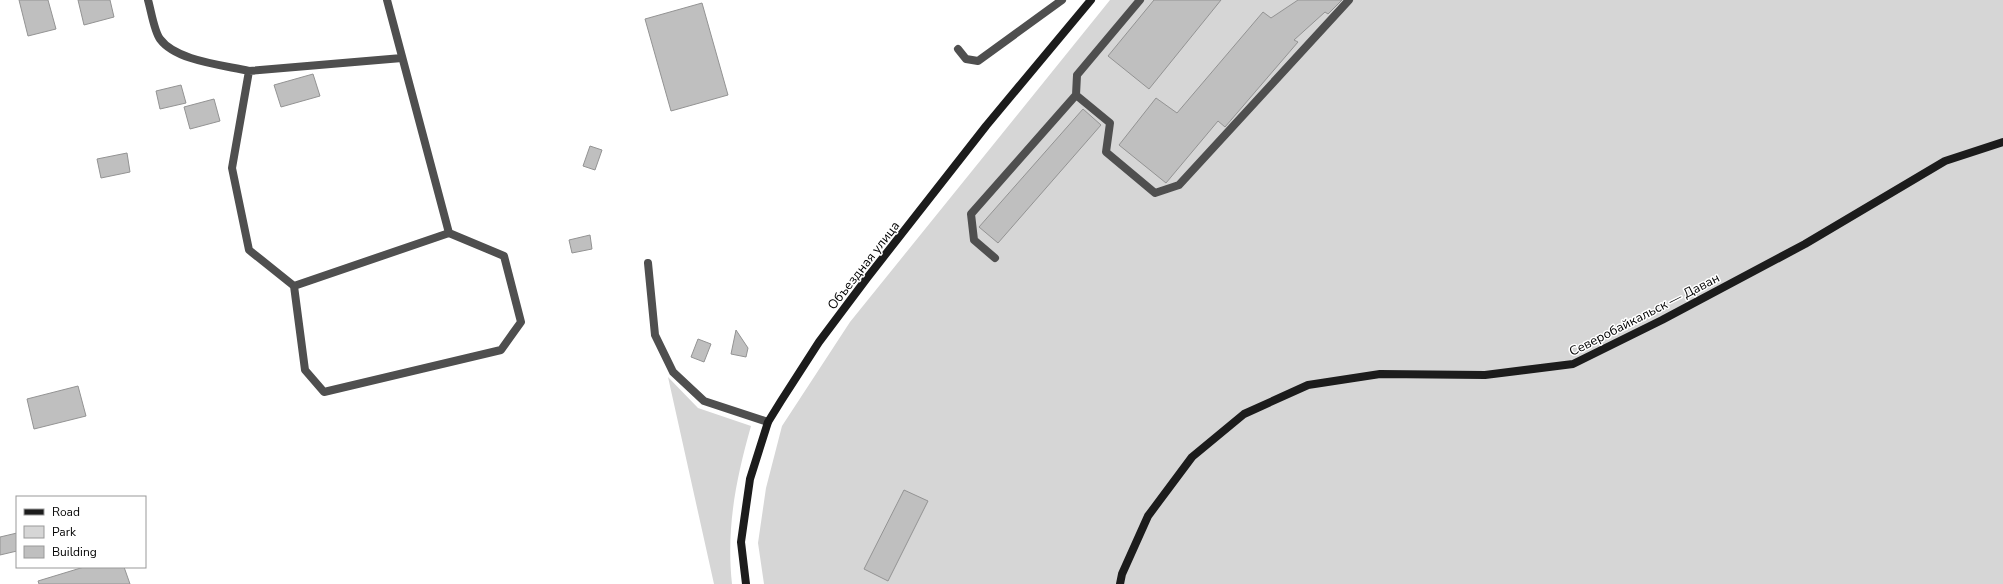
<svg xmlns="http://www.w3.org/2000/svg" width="2003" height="584" font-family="'Nunito Sans',sans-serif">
<rect width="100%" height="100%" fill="#fff"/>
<path fill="#d6d6d6" d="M 1110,0 L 2003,0 L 2003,584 L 764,584 L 758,543 L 766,488 L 782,426 L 850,322 Z
M 668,377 L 698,408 L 751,426 C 736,479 726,528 732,584 L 714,584 Z"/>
<path fill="#bfbfbf" stroke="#939393" d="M 19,0 L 48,0 L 56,29 L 28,36 Z
M 78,0 L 110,0 L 114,17 L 84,25 Z
M 1154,0 L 1221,0 L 1149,89 L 1108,56 Z
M 1298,0 L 1342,0 L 1328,14 L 1325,12 L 1294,40 L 1298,42 L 1225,127 L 1218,121 L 1166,183 L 1119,145 L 1156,98 L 1177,113 L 1263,12 L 1271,18 Z
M 702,3 L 728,95 L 671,111 L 645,19 Z
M 313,74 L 320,96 L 281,107 L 274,85 Z
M 181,85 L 186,103 L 160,109 L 156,91 Z
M 214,99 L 220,121 L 190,129 L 184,107 Z
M 1083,109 L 1101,125 L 998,243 L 979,227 Z
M 590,146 L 602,150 L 595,170 L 583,166 Z
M 127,153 L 130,172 L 101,178 L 97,159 Z
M 590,235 L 592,249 L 572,253 L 569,240 Z
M 736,330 L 748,348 L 746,357 L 731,354 Z
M 698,339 L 711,344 L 704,362 L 691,357 Z
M 78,386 L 86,416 L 34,429 L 27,399 Z
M 904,490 L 928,501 L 888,581 L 864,569 Z
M 17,533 L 17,551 L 0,555 L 0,537 Z
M 84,567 L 124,567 L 130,584 L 39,584 L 38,581 Z"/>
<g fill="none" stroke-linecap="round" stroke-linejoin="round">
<path stroke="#4f4f4f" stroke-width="8" d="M 148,0 C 151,10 154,31 160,39 C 176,61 223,65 249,71
M 387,0 L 449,233
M 1140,0 L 1077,75 L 1076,95 L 1110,123 L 1106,152 L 1155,193 L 1179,185 L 1349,0
M 958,49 L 966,59 L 978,61 L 1062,0
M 449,233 L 504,256 L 521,322 L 501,350 L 324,392 L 305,370 L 294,286 Z
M 995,258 L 974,240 L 971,214 L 1076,95
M 648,263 L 655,335 L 673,372 L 704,401 L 768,422
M 294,286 L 249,250 L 232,168 L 249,71 L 402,58"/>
<path stroke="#1c1c1c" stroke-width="8" d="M 746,584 L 741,542 L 750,479 L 768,422 L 781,401 L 819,342 L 867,278 L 986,126 L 1091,0
M 1120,584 L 1122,574 L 1148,516 L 1192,457 L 1244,414 L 1308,385 L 1380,374 L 1485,375 L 1573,364 L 1662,320 L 1805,244 L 1945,161 L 2003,142"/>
</g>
<g text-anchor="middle" stroke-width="3" stroke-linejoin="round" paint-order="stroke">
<g font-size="13" fill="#000" stroke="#fff">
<text transform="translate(863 265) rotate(-52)" y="5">Объездная улица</text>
<text transform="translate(1644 314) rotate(-27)" y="5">Северобайкальск — Даван</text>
</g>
</g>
<rect x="16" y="496" width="130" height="72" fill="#ffffff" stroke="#999999"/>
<rect x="24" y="509" width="20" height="6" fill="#1c1c1c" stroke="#999999"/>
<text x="52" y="516" font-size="12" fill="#000000">Road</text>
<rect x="24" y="526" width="20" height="12" fill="#d6d6d6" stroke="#999999"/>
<text x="52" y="536" font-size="12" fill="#000000">Park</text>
<rect x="24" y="546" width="20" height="12" fill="#bfbfbf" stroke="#999999"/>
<text x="52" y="556" font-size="12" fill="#000000">Building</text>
</svg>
